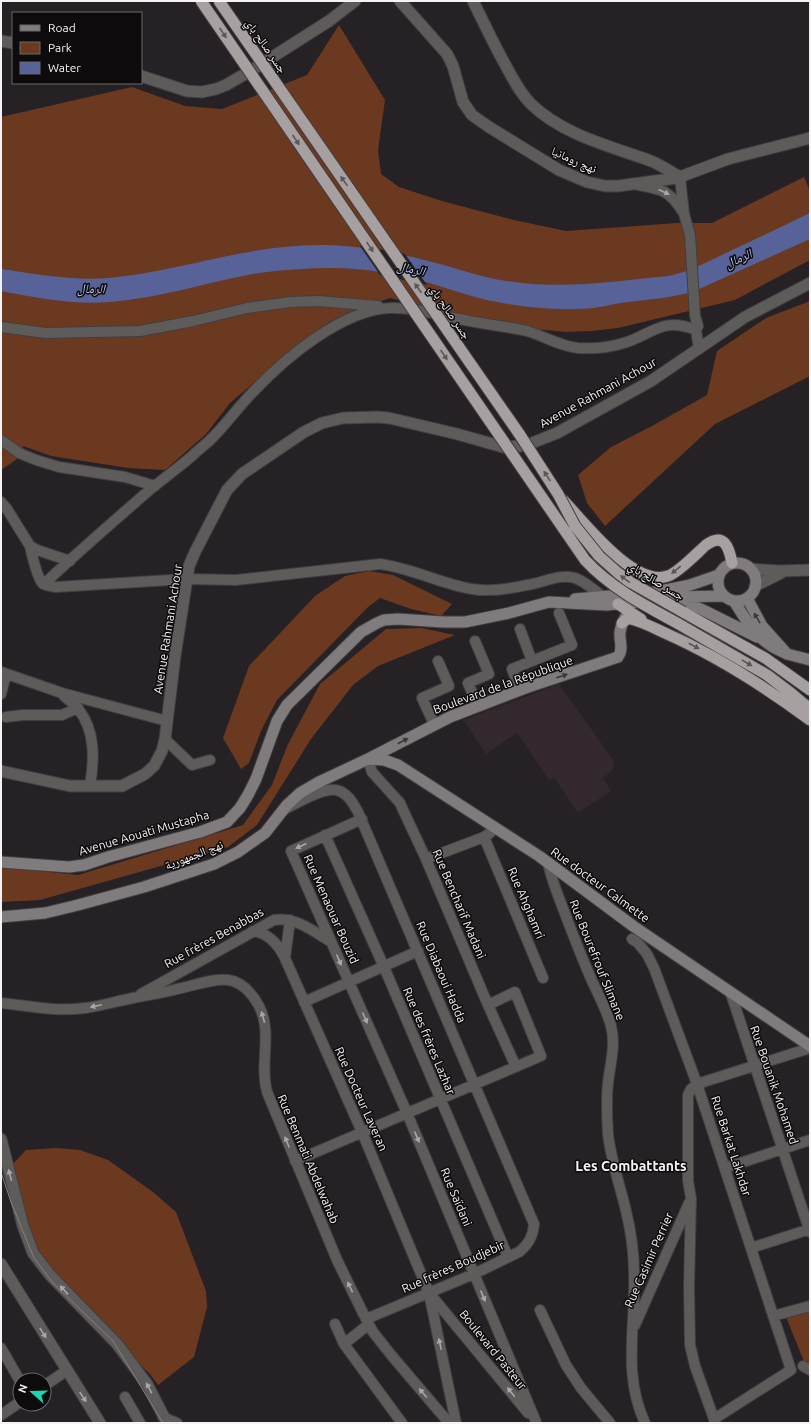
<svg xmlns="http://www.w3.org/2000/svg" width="811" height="1424" font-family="Ubuntu,'Noto Naskh Arabic',sans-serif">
<rect width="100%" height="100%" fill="#252124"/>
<path fill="#32282e" d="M 559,684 L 614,761 L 612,771 L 603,778 L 611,791 L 578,813 L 554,777 L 549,780 L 517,733 L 486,754 L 463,720 Z"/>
<path fill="#6b391f" d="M 339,25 L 385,100 L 378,150 L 381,174 L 399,187 L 442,201 L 514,220 L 566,231 L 677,223 L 712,223 L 804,177 L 810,191 L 810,260 L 735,300 L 618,328 L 592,331 L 566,332 L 534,329 L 449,313 L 390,298 L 355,310 L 329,322 L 301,343 L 230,403 L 206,434 L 165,470 L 128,468 L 51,456 L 23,446 L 20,457 L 1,470 L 1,117 L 132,87 L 185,106 L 222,109 L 307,75 Z
M 810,301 L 810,376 L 715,424 L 605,526 L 587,503 L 578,475 L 611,447 L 652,426 L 707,395 L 717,351 L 766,318 Z
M 369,571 L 393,575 L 452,604 L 441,616 L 411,609 L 380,598 L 368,607 L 277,700 L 261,731 L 249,763 L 241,769 L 223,738 L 249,666 L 315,596 L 345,576 Z
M 421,628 L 455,635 L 378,666 L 353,685 L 311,739 L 257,825 L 228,847 L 40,900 L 1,902 L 1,867 L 78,875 L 243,825 L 272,785 L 288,744 L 320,684 L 386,629 Z
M 56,1148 L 80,1150 L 108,1160 L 153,1192 L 176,1212 L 206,1291 L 207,1307 L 194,1357 L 158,1385 L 150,1374 L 112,1338 L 37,1253 L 17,1190 L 11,1166 L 26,1150 Z
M 810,1312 L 810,1365 L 805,1364 L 786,1317 Z"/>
<path fill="#576299" d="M 810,213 L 810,239 L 697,290 C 675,298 651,299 628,302 C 616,303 604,307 593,308 C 562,311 528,308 497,302 C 470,297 445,287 419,280 C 392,273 362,268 334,268 C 310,268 277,270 253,274 C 205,283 159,298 110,302 C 74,305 37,298 1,291 L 1,269 C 35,274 75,281 109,278 C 183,271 251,243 327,245 C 361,246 395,252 428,261 C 454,267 479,277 506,281 C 561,290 615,281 669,276 L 687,271 L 703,264 Z"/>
<path fill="#252124" d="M 360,246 L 405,254 L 427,285 L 380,275 Z"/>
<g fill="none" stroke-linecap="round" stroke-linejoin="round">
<g stroke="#423e41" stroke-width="12">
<path id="minor" d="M 680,177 L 684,214 L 690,235 L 695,316 L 698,326 L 696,330 L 699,349
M 638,185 C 662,189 670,191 683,212
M 1,327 L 46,333 L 140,331 L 193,321 L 247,308 L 290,302 L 318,301 L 378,306
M 1,440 L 19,453 L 36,460 L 59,467 L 125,477 L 155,486
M 1,502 L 7,509 L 30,546 L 37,550 L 70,561
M 30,546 C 32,555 37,578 43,584 C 47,586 52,586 56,587 L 187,579 L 236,580 L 380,564 C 412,568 441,584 472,589 C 490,592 509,589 527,585 C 543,583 560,573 575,578 C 587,582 596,593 606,598
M 44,584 C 79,551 116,519 153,487 C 166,477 179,467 192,456 C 199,449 208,443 215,435 C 228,422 239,406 253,392 C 285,358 343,309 391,308 C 415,307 436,315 459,319 C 481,324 505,326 527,331 C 544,336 559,346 578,348 C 593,349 612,347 627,342 C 655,332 664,317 696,330
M 520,629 L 532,661
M 475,641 L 489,674 L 468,683 L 478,706
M 1,672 L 62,693 L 167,721
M 520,690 L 512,669 L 572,645 L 559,613
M 1,694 L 6,674
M 63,695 C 68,700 75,704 79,710 C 96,732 94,761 90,786
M 6,717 L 23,715 L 62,715 L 78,708
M 434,724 L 422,698 L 449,686 L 438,661
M 165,739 L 192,765 L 210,760
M 368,759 L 372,772 L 400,803 L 404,812 L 426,859 L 488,1005 L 516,1067
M 285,809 C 297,803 323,787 336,790 C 347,792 353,803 358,812 L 534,1224 C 533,1236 529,1244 519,1252 L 474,1274 L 366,1319
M 362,819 L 291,851 L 407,1113 L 536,1422
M 325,835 L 384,967 L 508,1257
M 484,837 L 543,978
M 426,859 L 484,837 L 490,833 L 495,827
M 548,862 C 551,879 558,895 564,911 C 573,935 582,958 592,981 C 599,996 607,1011 611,1026 C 616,1046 610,1064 608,1083 C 606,1100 607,1117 608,1134 C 611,1161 620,1185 626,1211 C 631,1231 634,1253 634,1274 C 636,1326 622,1373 645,1423
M 253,931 C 268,933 277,943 284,956 L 362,1132 L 429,1293 L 456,1423
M 632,939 L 638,943 L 647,954 L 654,968 L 697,1084 L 791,1370 L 714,1419 L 695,1366 L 690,1345 L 689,1287 L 691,1198 L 688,1181 L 688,1095 L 691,1089 L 697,1084 L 810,1048
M 285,958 L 290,920
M 730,991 L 810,1232
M 141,994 L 274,920 C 295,916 314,932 330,941
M 304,1002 L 418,951
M 1,1003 C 30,1006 56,1012 85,1008 C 101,1006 117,1001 133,998 C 148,995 163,993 177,989 C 192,986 214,978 228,980 C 243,982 252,993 259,1006 C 273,1033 259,1064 267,1092 L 337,1260 L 363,1313 L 373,1332 L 392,1356 L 449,1423
M 295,1161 L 541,1056 L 515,992 L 488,1005
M 725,1168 L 810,1140
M 751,1248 L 810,1229
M 430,1294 L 528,1413
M 540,1310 L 566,1365 L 581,1388 L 610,1423
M 773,1316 L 810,1306
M 335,1324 L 344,1344 L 402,1423
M 635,1325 L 689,1203
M 344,1344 L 369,1324
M 1,1348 L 20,1381
M 803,1366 L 810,1370
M 44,1386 L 66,1371
M 125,1397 L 140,1423
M 1,1415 L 20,1402
M 163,1417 L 177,1423"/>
</g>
<g stroke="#423e41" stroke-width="13">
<path id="tertiary" d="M 400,1 L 447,54 L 453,66 L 463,102 L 472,115 L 489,127 L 559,170 L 587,182 L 605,186 L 618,186 L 677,178 L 728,159 L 810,138
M 473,1 C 484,23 494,45 506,66 C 513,79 520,93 531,104 C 563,135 610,146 651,161 C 661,165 671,172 680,177
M 1,41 L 13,43
M 141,76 L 187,91 L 202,92 L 216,89 L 226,85 L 252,70 L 329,21 L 355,1
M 751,569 L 779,571 L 810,570
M 755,586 L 781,573
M 1,771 L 70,786 L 122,786 L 145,774 L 154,766 L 162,751 L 165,739 L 175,656 L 189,566 L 195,552 L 227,490 L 242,474 L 304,432 L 322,423 L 343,418 L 378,417 L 389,418 L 457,434 L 503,447 L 521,446 L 532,443 L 557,433 L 651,381 L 745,317 L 810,283
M 1,1139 L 23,1226 L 33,1253 L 50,1275 L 117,1344 L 147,1384 L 167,1423
M 1,1264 L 100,1423"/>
</g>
<g stroke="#423e41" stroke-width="13">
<path id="secondary" d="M718 582a19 19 0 1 1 38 0a19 19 0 1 1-38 0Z
M 677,598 L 707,612 L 757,637
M 575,599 L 656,592 L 690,585 L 719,575
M 734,601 C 744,617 754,635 770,645 C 775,649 781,651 787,654 L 762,626 L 747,598
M 787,654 L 810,660
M 369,759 L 384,760 L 398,765 L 539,856 L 633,926 L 810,1046
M 1,862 L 69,867 L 84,865 L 108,857 L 200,832 L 227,822 L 240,808 L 248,795 L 256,779 L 277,721 L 287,705 L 361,632 L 377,623 L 384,620 L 398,619 L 443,622 L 465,622 L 509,613 L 549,602 L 606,605 L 665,600 L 675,597 L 723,596
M 1,917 L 45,913 L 78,905 L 144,887 L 214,864 L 238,852 L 265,833 L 287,805 L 300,793 L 319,782 L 368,759 L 450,717 L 528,687 L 618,657 C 624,649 619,641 620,632 C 621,626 623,621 626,616"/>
</g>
<g stroke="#423e41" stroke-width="13">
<path id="trunk" d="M 563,500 C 584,522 634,588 668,576 C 678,573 697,553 706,545 C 724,532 729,547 732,563
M 618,604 L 641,619
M 683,612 L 765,658 L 810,690
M 622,623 L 627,619 L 631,619 C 643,622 654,628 665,633 C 717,656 764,686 810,720
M 677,623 L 767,675 L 792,694 L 810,709"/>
</g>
<use href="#minor" stroke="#5e5b5b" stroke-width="10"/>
<use href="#tertiary" stroke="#5e5b5b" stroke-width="11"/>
<use href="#secondary" stroke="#807b7c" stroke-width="11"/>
<use href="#trunk" stroke="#a6a0a0" stroke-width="11"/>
<path stroke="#838082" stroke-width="1" d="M 1,1172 L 11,1202 L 34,1258 L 53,1283 L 113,1341 L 163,1423"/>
<g stroke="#423e41" stroke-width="13" stroke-linecap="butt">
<path id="trunk-bridge" d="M 201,1 L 585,560 C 611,588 644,605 677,623
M 219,1 L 520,435 L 558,494 L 575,526 L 599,556 L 618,573 L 630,582 L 683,612"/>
</g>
<use href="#trunk-bridge" stroke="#a6a0a0" stroke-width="11"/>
</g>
<defs><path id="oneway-solid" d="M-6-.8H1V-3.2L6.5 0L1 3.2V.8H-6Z"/></defs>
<g fill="#5a5656">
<use href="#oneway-solid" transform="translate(223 33) rotate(56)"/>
<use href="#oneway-solid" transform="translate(296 140) rotate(56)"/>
<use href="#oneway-solid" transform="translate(344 181) rotate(-125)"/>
<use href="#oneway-solid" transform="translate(370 247) rotate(56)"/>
<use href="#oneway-solid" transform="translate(418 288) rotate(-125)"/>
<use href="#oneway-solid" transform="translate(444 355) rotate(56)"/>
<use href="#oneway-solid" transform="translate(547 476) rotate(-123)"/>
<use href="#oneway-solid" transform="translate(676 570) rotate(141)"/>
<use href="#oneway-solid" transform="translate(625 579) rotate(-144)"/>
<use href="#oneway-solid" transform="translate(694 646) rotate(28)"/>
<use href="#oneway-solid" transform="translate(747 663) rotate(31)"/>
</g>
<g fill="#aaa7a8">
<use href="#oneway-solid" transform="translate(664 192) rotate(24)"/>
<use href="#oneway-solid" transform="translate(301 846) rotate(155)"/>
<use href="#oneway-solid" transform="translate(339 960) rotate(66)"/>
<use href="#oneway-solid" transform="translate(96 1006) rotate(168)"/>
<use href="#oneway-solid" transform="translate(263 1017) rotate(-105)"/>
<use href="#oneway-solid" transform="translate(365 1018) rotate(66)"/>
<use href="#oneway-solid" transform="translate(417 1137) rotate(67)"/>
<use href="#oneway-solid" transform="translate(287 1142) rotate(-112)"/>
<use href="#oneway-solid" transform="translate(10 1175) rotate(-105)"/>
<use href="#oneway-solid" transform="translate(350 1287) rotate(-116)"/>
<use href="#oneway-solid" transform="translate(64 1290) rotate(-133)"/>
<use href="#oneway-solid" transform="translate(483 1296) rotate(67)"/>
<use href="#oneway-solid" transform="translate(43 1333) rotate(58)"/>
<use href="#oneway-solid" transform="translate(440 1344) rotate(-102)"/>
<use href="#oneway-solid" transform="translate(149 1388) rotate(-118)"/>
<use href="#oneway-solid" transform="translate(511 1392) rotate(-129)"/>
<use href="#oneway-solid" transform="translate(423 1393) rotate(-130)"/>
<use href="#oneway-solid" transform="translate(83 1397) rotate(57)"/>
</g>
<g fill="#3b3839">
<use href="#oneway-solid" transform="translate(757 618) rotate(-121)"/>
<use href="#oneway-solid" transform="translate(562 676) rotate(-18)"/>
<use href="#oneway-solid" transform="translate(403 741) rotate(-28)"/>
</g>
<g text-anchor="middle" stroke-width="3" stroke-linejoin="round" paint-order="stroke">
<g font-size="12" fill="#f6f3f5" stroke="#0d0b0c">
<text transform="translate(266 46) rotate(55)" y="4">جسر صالح باي</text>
<text transform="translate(574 160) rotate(24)" y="4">نهج رومانيا</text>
<text transform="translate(450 312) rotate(55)" y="4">جسر صالح باي</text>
<text transform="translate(598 393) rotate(-29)" y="4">Avenue Rahmani Achour</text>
<text transform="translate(656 581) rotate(31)" y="4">جسر صالح باي</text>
<text transform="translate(168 629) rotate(-81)" y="4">Avenue Rahmani Achour</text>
<text transform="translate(503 685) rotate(-20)" y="4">Boulevard de la République</text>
<text transform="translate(144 833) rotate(-16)" y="4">Avenue Aouati Mustapha</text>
<text transform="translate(194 855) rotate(-21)" y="4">نهج الجمهورية</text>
<text transform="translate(600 885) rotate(36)" y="4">Rue docteur Calmette</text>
<text transform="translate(526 903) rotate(67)" y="4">Rue Ahghamri</text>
<text transform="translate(459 904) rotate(67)" y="4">Rue Bencharif Madani</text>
<text transform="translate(331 909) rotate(66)" y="4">Rue Menaouar Bouzid</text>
<text transform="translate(214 938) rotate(-29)" y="4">Rue frères Benabbas</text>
<text transform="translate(597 960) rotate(68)" y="4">Rue Bourefrouf Slimane</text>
<text transform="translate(441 972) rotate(67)" y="4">Rue Diabaoui Hadda</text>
<text transform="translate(429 1041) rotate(67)" y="4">Rue des frères Lazhar</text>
<text transform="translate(774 1085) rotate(71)" y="4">Rue Bouanik Mohamed</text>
<text transform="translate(361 1099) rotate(66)" y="4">Rue Docteur Laveran</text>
<text transform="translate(731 1146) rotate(72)" y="4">Rue Barkat Lakhdar</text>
<text transform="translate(308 1159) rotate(67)" y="4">Rue Benmati Abdelwahab</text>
<text transform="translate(456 1197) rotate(67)" y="4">Rue Saïdani</text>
<text transform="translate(649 1260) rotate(-66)" y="4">Rue Casimir Perrier</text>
<text transform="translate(453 1267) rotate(-24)" y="4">Rue frères Boudjebir</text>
<text transform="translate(493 1350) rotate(51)" y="4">Boulevard Pasteur</text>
</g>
<g font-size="13" font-style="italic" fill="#b4c0f1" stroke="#0d0b0c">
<text transform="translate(738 258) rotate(-25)" y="5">الرمال</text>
<text transform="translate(411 268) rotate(12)" y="5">الرمال</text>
<text transform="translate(91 288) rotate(1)" y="5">الرمال</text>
</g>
<g font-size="14" font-weight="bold" fill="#f6f3f5" stroke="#0d0b0c">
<text x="631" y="1171">Les Combattants</text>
</g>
</g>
<rect width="811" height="1424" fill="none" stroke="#f6f3f5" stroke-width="4"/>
<rect x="12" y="12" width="130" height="72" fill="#0d0b0c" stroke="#6a6869"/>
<rect x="20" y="25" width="20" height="6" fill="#807b7c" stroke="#6a6869"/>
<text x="48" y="32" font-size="12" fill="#f6f3f5">Road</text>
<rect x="20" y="42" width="20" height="12" fill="#6b391f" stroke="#6a6869"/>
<text x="48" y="52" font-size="12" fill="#f6f3f5">Park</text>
<rect x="20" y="62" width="20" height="12" fill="#576299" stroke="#6a6869"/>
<text x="48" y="72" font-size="12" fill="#f6f3f5">Water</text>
<g transform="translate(32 1392) rotate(290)"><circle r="19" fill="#0d0b0c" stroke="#6a6869"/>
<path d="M0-3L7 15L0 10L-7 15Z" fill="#1dd5b1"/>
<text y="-6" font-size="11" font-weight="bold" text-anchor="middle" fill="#f6f3f5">N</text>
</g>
</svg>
